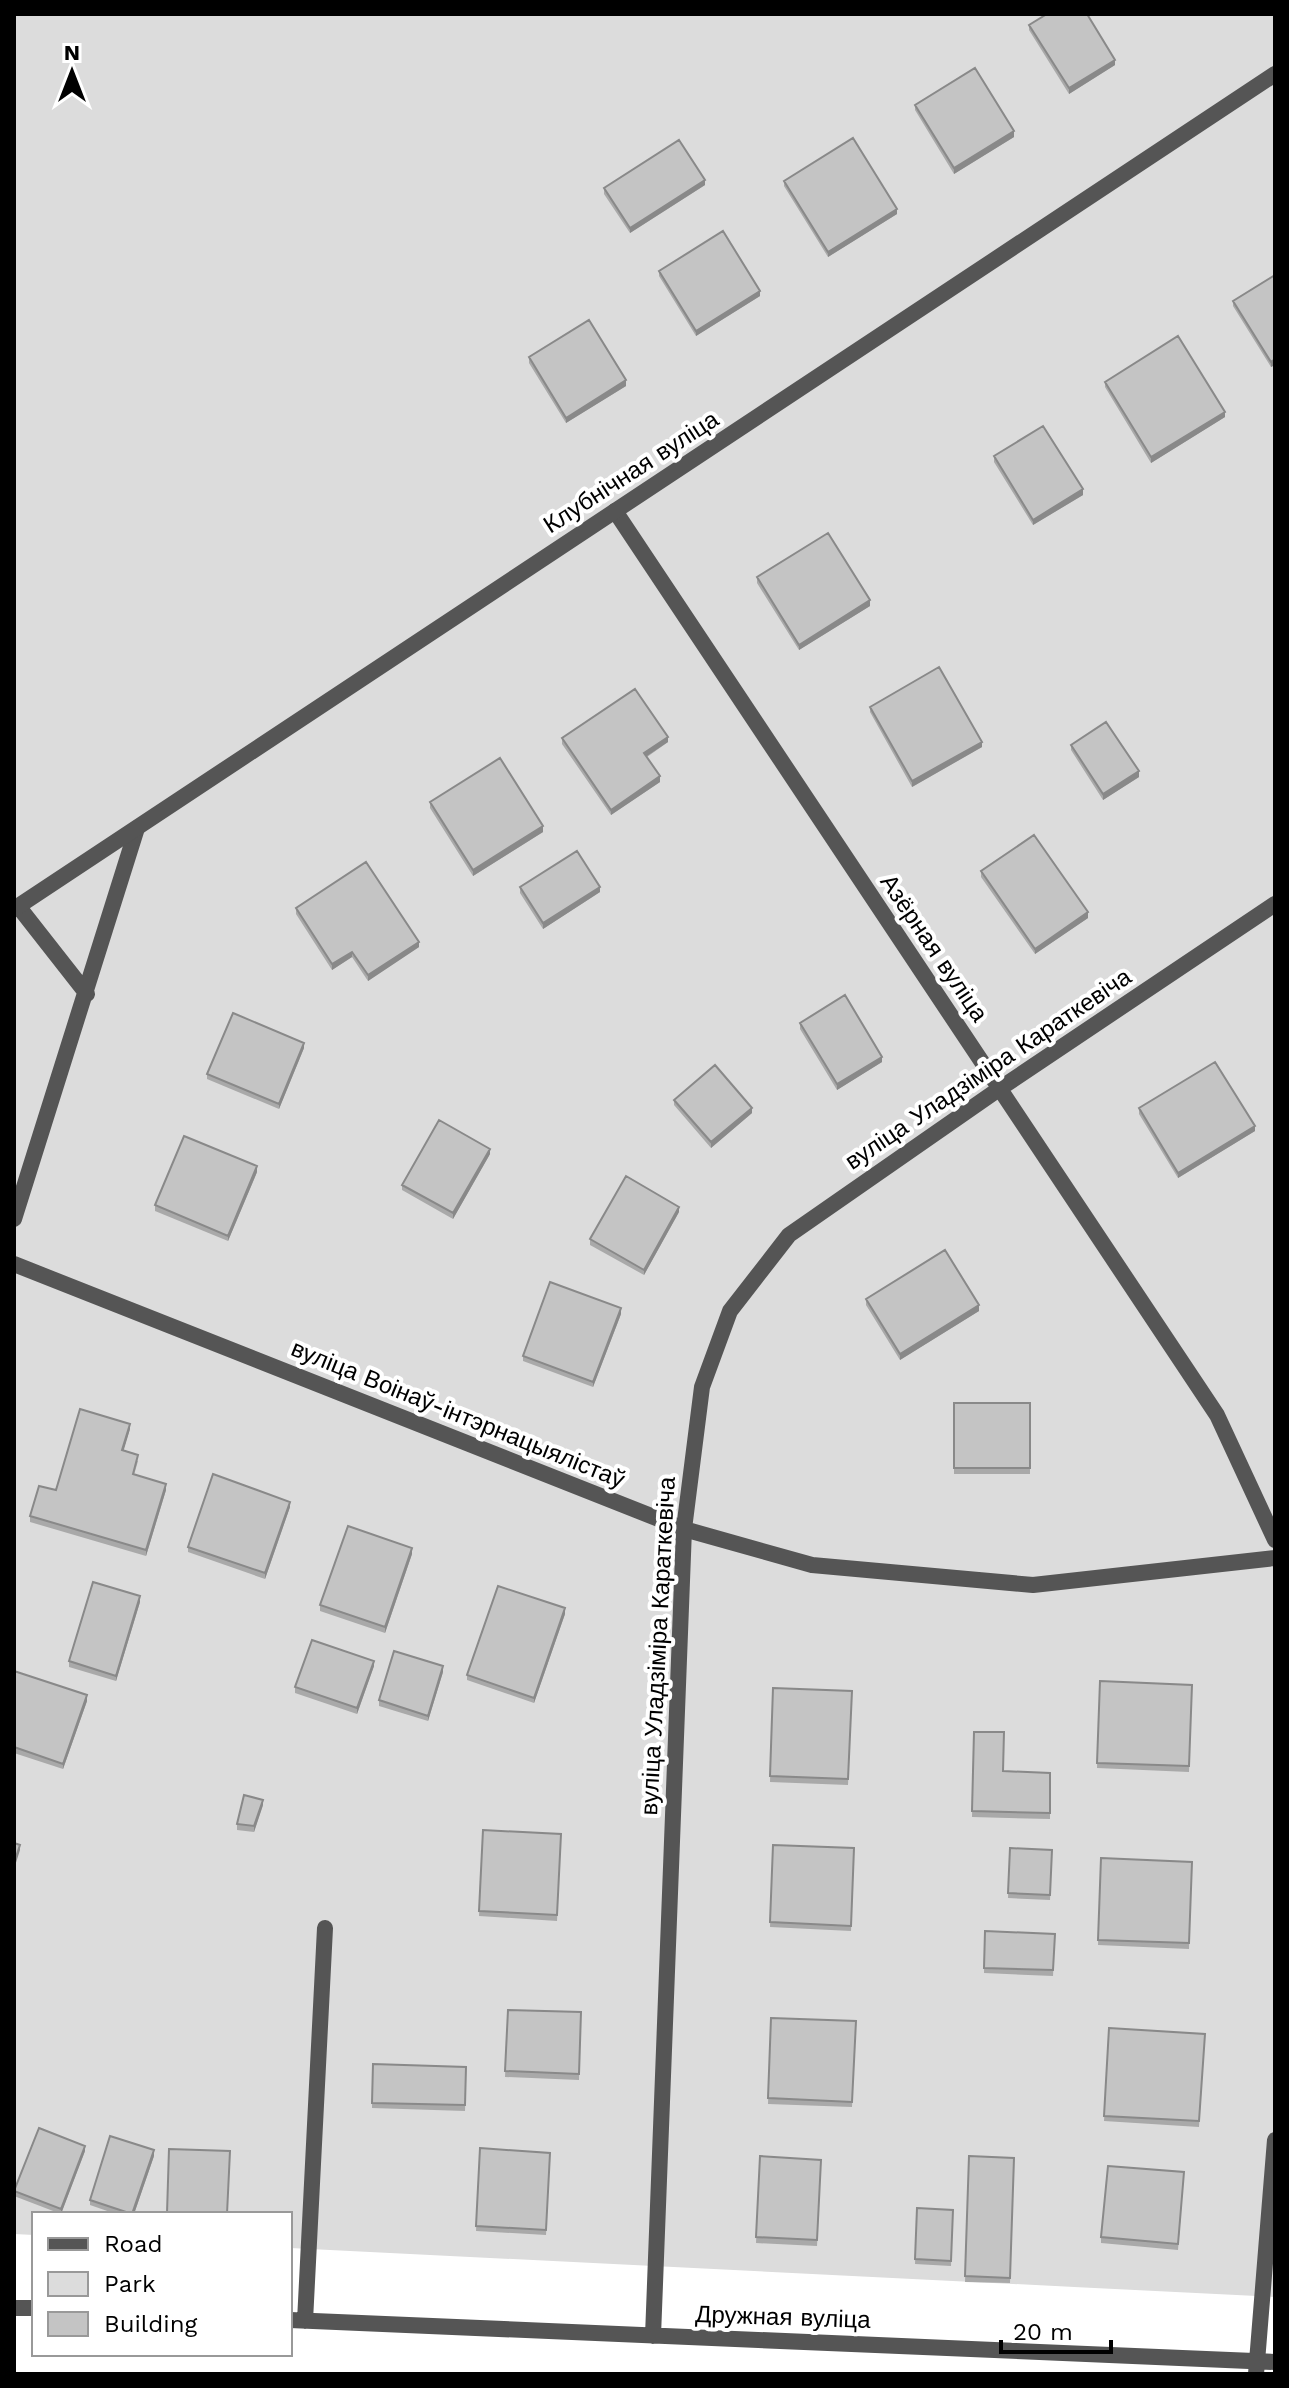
<svg xmlns="http://www.w3.org/2000/svg" width="1289" height="2388" font-family="'Work Sans',sans-serif">
<rect width="100%" height="100%" fill="#fff"/>
<path fill="#dcdcdc" d="M 14,14 L 1275,14 L 1275,2297 L 290,2248 L 290,2214 L 34,2214 L 34,2235 L 14,2234 Z"/>
<g fill="none" stroke-linecap="round" stroke-linejoin="round">
<path stroke="#555" stroke-width="16" d="M 615,511 L 1217,1415 L 1275,1540
M 18,906 L 87,994
M 14,1219 L 137,828
M 14,1264 L 684,1529 L 812,1565 L 1033,1585 L 1275,1558
M 14,2308 L 34,2308
M 290,2320 L 1275,2362
M 305,2321 L 325,1928
M 653,2336 L 684,1529 L 702,1387 L 730,1311 L 789,1235 L 999,1089 L 1275,904
M 1256,2374 L 1275,2140"/>
<path stroke="#555" stroke-width="16" d="M 14,909 L 1275,74"/>
</g>
<path fill="#a9a9a9" d="M 1029,25 L 1115,65 L 1069,94 L 1029,30 Z
M 915,105 L 1014,137 L 954,174 L 915,110 Z
M 784,181 L 897,214 L 828,257 L 784,186 Z
M 705,185 L 630,233 L 604,194 L 604,188 Z
M 659,271 L 760,296 L 696,336 L 659,276 Z
M 1275,275 L 1275,365 L 1271,367 L 1233,306 L 1233,301 Z
M 529,357 L 626,386 L 566,423 L 529,363 Z
M 1105,382 L 1225,417 L 1151,463 L 1105,387 Z
M 994,456 L 1083,495 L 1033,525 L 994,462 Z
M 757,577 L 870,606 L 799,650 L 757,583 Z
M 870,707 L 982,747 L 912,787 L 870,712 Z
M 562,738 L 668,742 L 647,757 L 660,782 L 611,815 L 562,744 Z
M 1071,745 L 1139,777 L 1103,800 L 1071,750 Z
M 430,802 L 543,832 L 473,876 L 430,808 Z
M 981,871 L 1088,918 L 1035,954 L 981,877 Z
M 520,887 L 600,892 L 543,929 L 520,893 Z
M 296,908 L 419,947 L 368,981 L 352,957 L 332,970 L 296,914 Z
M 800,1023 L 882,1062 L 837,1090 L 800,1029 Z
M 304,1048 L 279,1109 L 207,1079 L 207,1074 Z
M 674,1100 L 752,1113 L 711,1148 L 674,1105 Z
M 1139,1108 L 1255,1131 L 1178,1178 L 1139,1114 Z
M 490,1154 L 453,1219 L 402,1190 L 402,1185 Z
M 257,1172 L 228,1241 L 155,1211 L 155,1205 Z
M 679,1212 L 644,1275 L 590,1245 L 590,1239 Z
M 866,1299 L 979,1311 L 900,1360 L 866,1305 Z
M 621,1314 L 593,1387 L 523,1361 L 523,1356 Z
M 954,1403 L 1030,1403 L 1030,1474 L 954,1474 Z
M 130,1429 L 123,1451 L 138,1461 L 134,1475 L 166,1490 L 146,1556 L 30,1522 L 30,1516 L 56,1490 Z
M 290,1507 L 265,1579 L 188,1552 L 188,1547 Z
M 412,1554 L 385,1633 L 320,1611 L 320,1605 Z
M 140,1602 L 116,1681 L 69,1667 L 69,1661 Z
M 565,1614 L 534,1703 L 467,1680 L 467,1675 Z
M 374,1666 L 357,1714 L 295,1693 L 295,1687 Z
M 14,1671 L 87,1701 L 63,1769 L 14,1753 Z
M 443,1672 L 428,1721 L 379,1706 L 379,1700 Z
M 1100,1681 L 1192,1685 L 1189,1772 L 1097,1768 Z
M 773,1688 L 852,1691 L 848,1785 L 770,1782 Z
M 974,1732 L 1003,1771 L 1050,1773 L 1050,1819 L 972,1817 Z
M 263,1805 L 254,1832 L 237,1830 L 237,1824 Z
M 483,1830 L 561,1834 L 557,1921 L 479,1916 Z
M 773,1845 L 854,1848 L 851,1931 L 770,1927 Z
M 1010,1848 L 1052,1850 L 1050,1900 L 1008,1898 Z
M 1101,1858 L 1192,1862 L 1189,1949 L 1098,1945 Z
M 985,1931 L 1055,1934 L 1053,1976 L 984,1973 Z
M 508,2010 L 581,2012 L 579,2080 L 505,2077 Z
M 771,2018 L 856,2021 L 852,2107 L 768,2104 Z
M 1109,2028 L 1205,2034 L 1199,2127 L 1104,2121 Z
M 373,2064 L 466,2067 L 465,2111 L 372,2108 Z
M 480,2148 L 550,2153 L 546,2235 L 476,2231 Z
M 85,2151 L 61,2214 L 14,2196 L 14,2191 Z
M 154,2156 L 134,2214 L 116,2214 L 90,2205 L 90,2200 Z
M 760,2156 L 821,2160 L 817,2246 L 756,2243 Z
M 969,2156 L 1014,2158 L 1010,2283 L 965,2282 Z
M 1184,2172 L 1178,2250 L 1101,2243 L 1101,2237 Z
M 917,2208 L 953,2210 L 951,2266 L 915,2264 Z"/>
<path fill="#898989" d="M 1115,60 L 1115,65 L 1069,94 L 1069,88 Z
M 1014,131 L 1014,137 L 954,174 L 954,168 Z
M 705,180 L 705,185 L 630,233 L 630,228 Z
M 897,209 L 897,214 L 828,257 L 828,252 Z
M 760,291 L 760,296 L 696,336 L 696,331 Z
M 1275,359 L 1275,365 L 1271,367 L 1271,362 Z
M 626,380 L 626,386 L 566,423 L 566,418 Z
M 1225,412 L 1225,417 L 1151,463 L 1151,457 Z
M 1083,489 L 1083,495 L 1033,525 L 1033,520 Z
M 870,600 L 870,606 L 799,650 L 799,645 Z
M 668,737 L 668,742 L 644,758 L 644,753 Z
M 982,742 L 982,747 L 912,787 L 912,781 Z
M 1139,771 L 1139,777 L 1103,800 L 1103,794 Z
M 660,776 L 660,782 L 611,815 L 611,810 Z
M 543,826 L 543,832 L 473,876 L 473,870 Z
M 600,887 L 600,892 L 543,929 L 543,923 Z
M 1088,912 L 1088,918 L 1035,954 L 1035,949 Z
M 419,942 L 419,947 L 368,981 L 368,975 Z
M 352,952 L 352,957 L 332,970 L 332,964 Z
M 304,1043 L 304,1048 L 279,1109 L 279,1104 Z
M 882,1057 L 882,1062 L 837,1090 L 837,1084 Z
M 752,1108 L 752,1113 L 711,1148 L 711,1142 Z
M 1255,1126 L 1255,1131 L 1178,1178 L 1178,1173 Z
M 490,1149 L 490,1154 L 453,1219 L 453,1213 Z
M 257,1166 L 257,1172 L 228,1241 L 228,1236 Z
M 679,1207 L 679,1212 L 644,1275 L 644,1270 Z
M 979,1305 L 979,1311 L 900,1360 L 900,1354 Z
M 621,1308 L 621,1314 L 593,1387 L 593,1382 Z
M 130,1424 L 130,1429 L 122,1456 L 122,1450 Z
M 166,1484 L 166,1490 L 146,1556 L 146,1550 Z
M 290,1502 L 290,1507 L 265,1579 L 265,1573 Z
M 412,1548 L 412,1554 L 385,1633 L 385,1627 Z
M 140,1596 L 140,1602 L 116,1681 L 116,1676 Z
M 565,1608 L 565,1614 L 534,1703 L 534,1698 Z
M 374,1661 L 374,1666 L 357,1714 L 357,1708 Z
M 443,1666 L 443,1672 L 428,1721 L 428,1716 Z
M 87,1695 L 87,1701 L 63,1769 L 63,1764 Z
M 263,1800 L 263,1805 L 254,1832 L 254,1826 Z
M 20,1845 L 20,1850 L 14,1869 L 14,1863 Z
M 85,2146 L 85,2151 L 61,2214 L 61,2209 Z
M 154,2150 L 154,2156 L 134,2214 L 132,2214 Z"/>
<path fill="#c4c4c4" stroke="#898989" stroke-width="2" d="M 1047,14 L 1087,14 L 1115,60 L 1069,88 L 1029,25 Z
M 975,68 L 1014,131 L 954,168 L 915,105 Z
M 853,138 L 897,209 L 828,252 L 784,181 Z
M 679,140 L 705,180 L 630,228 L 604,188 Z
M 723,231 L 760,291 L 696,331 L 659,271 Z
M 1275,275 L 1275,359 L 1271,362 L 1233,301 Z
M 589,320 L 626,380 L 566,418 L 529,357 Z
M 1178,336 L 1225,412 L 1151,457 L 1105,382 Z
M 1043,426 L 1083,489 L 1033,520 L 994,456 Z
M 828,533 L 870,600 L 799,645 L 757,577 Z
M 939,667 L 982,742 L 912,781 L 870,707 Z
M 635,689 L 668,737 L 644,753 L 660,776 L 611,810 L 562,738 Z
M 1106,722 L 1139,771 L 1103,794 L 1071,745 Z
M 500,758 L 543,826 L 473,870 L 430,802 Z
M 1034,835 L 1088,912 L 1035,949 L 981,871 Z
M 577,851 L 600,887 L 543,923 L 520,887 Z
M 366,862 L 419,942 L 368,975 L 352,952 L 332,964 L 296,908 Z
M 845,995 L 882,1057 L 837,1084 L 800,1023 Z
M 233,1013 L 304,1043 L 279,1104 L 207,1074 Z
M 1215,1062 L 1255,1126 L 1178,1173 L 1139,1108 Z
M 715,1065 L 752,1108 L 711,1142 L 674,1100 Z
M 439,1120 L 490,1149 L 453,1213 L 402,1185 Z
M 184,1136 L 257,1166 L 228,1236 L 155,1205 Z
M 626,1176 L 679,1207 L 644,1270 L 590,1239 Z
M 945,1250 L 979,1305 L 900,1354 L 866,1299 Z
M 550,1282 L 621,1308 L 593,1382 L 523,1356 Z
M 954,1403 L 1030,1403 L 1030,1468 L 954,1468 Z
M 80,1409 L 130,1424 L 122,1450 L 138,1455 L 133,1474 L 166,1484 L 146,1550 L 30,1516 L 39,1486 L 56,1490 Z
M 213,1474 L 290,1502 L 265,1573 L 188,1547 Z
M 348,1526 L 412,1548 L 385,1627 L 320,1605 Z
M 93,1582 L 140,1596 L 116,1676 L 69,1661 Z
M 498,1586 L 565,1608 L 534,1698 L 467,1675 Z
M 312,1640 L 374,1661 L 357,1708 L 295,1687 Z
M 394,1651 L 443,1666 L 428,1716 L 379,1700 Z
M 14,1671 L 87,1695 L 63,1764 L 14,1747 Z
M 1100,1681 L 1192,1685 L 1189,1766 L 1097,1763 Z
M 773,1688 L 852,1691 L 848,1779 L 770,1776 Z
M 974,1732 L 1004,1732 L 1003,1771 L 1050,1773 L 1050,1813 L 972,1811 Z
M 244,1795 L 263,1800 L 254,1826 L 237,1824 Z
M 483,1830 L 561,1834 L 557,1915 L 479,1911 Z
M 14,1843 L 20,1845 L 14,1863 Z
M 773,1845 L 854,1848 L 851,1926 L 770,1922 Z
M 1010,1848 L 1052,1850 L 1050,1895 L 1008,1893 Z
M 1101,1858 L 1192,1862 L 1189,1943 L 1098,1940 Z
M 985,1931 L 1055,1934 L 1053,1970 L 984,1968 Z
M 508,2010 L 581,2012 L 579,2074 L 505,2071 Z
M 771,2018 L 856,2021 L 852,2102 L 768,2098 Z
M 1109,2028 L 1205,2034 L 1199,2121 L 1104,2116 Z
M 373,2064 L 466,2067 L 465,2105 L 372,2103 Z
M 39,2128 L 85,2146 L 61,2209 L 14,2191 Z
M 110,2136 L 154,2150 L 132,2214 L 90,2200 Z
M 480,2148 L 550,2153 L 546,2230 L 476,2226 Z
M 169,2149 L 230,2151 L 227,2214 L 167,2213 Z
M 760,2156 L 821,2160 L 817,2240 L 756,2237 Z
M 969,2156 L 1014,2158 L 1010,2278 L 965,2276 Z
M 1108,2166 L 1184,2172 L 1178,2244 L 1101,2237 Z
M 917,2208 L 953,2210 L 951,2261 L 915,2259 Z"/>
<g text-anchor="middle" stroke-width="8" stroke-linejoin="round" paint-order="stroke">
<g font-size="24" fill="#000" stroke="#fff">
<text transform="translate(631 472) rotate(-33)" y="8">Клубнічная вуліца</text>
<text transform="translate(934 948) rotate(56)" y="8">Азёрная вуліца</text>
<text transform="translate(988 1069) rotate(-34)" y="8">вуліца Уладзіміра Караткевіча</text>
<text transform="translate(458 1414) rotate(22)" y="8">вуліца Воінаў-інтэрнацыялістаў</text>
<text transform="translate(658 1646) rotate(-87)" y="8">вуліца Уладзіміра Караткевіча</text>
<text transform="translate(783 2317) rotate(2)" y="8">Дружная вуліца</text>
</g>
</g>
<rect width="1289" height="2388" fill="none" stroke="#000000" stroke-width="32"/>
<rect x="32" y="2212" width="260" height="144" fill="#ffffff" stroke="#999999" stroke-width="2"/>
<rect x="48" y="2238" width="40" height="12" fill="#555555" stroke="#999999" stroke-width="2"/>
<text x="104" y="2252" font-size="24" fill="#000000">Road</text>
<rect x="48" y="2272" width="40" height="24" fill="#dcdcdc" stroke="#999999" stroke-width="2"/>
<text x="104" y="2292" font-size="24" fill="#000000">Park</text>
<rect x="48" y="2312" width="40" height="24" fill="#c4c4c4" stroke="#999999" stroke-width="2"/>
<text x="104" y="2332" font-size="24" fill="#000000">Building</text>
<g transform="translate(72 72)" stroke="#ffffff" stroke-width="6" paint-order="stroke">
<path d="M0-6L14 30L0 20L-14 30Z" fill="#000000"/>
<text y="-12" font-size="22" font-weight="bold" text-anchor="middle" fill="#000000">N</text>
</g>
<path d="M1001 2340v12h110v-12" fill="none" stroke="#000000" stroke-width="4"/>
<text x="1013" y="2340" font-size="24" fill="#000000" stroke="#ffffff" stroke-width="6" paint-order="stroke">20 m</text>
</svg>
